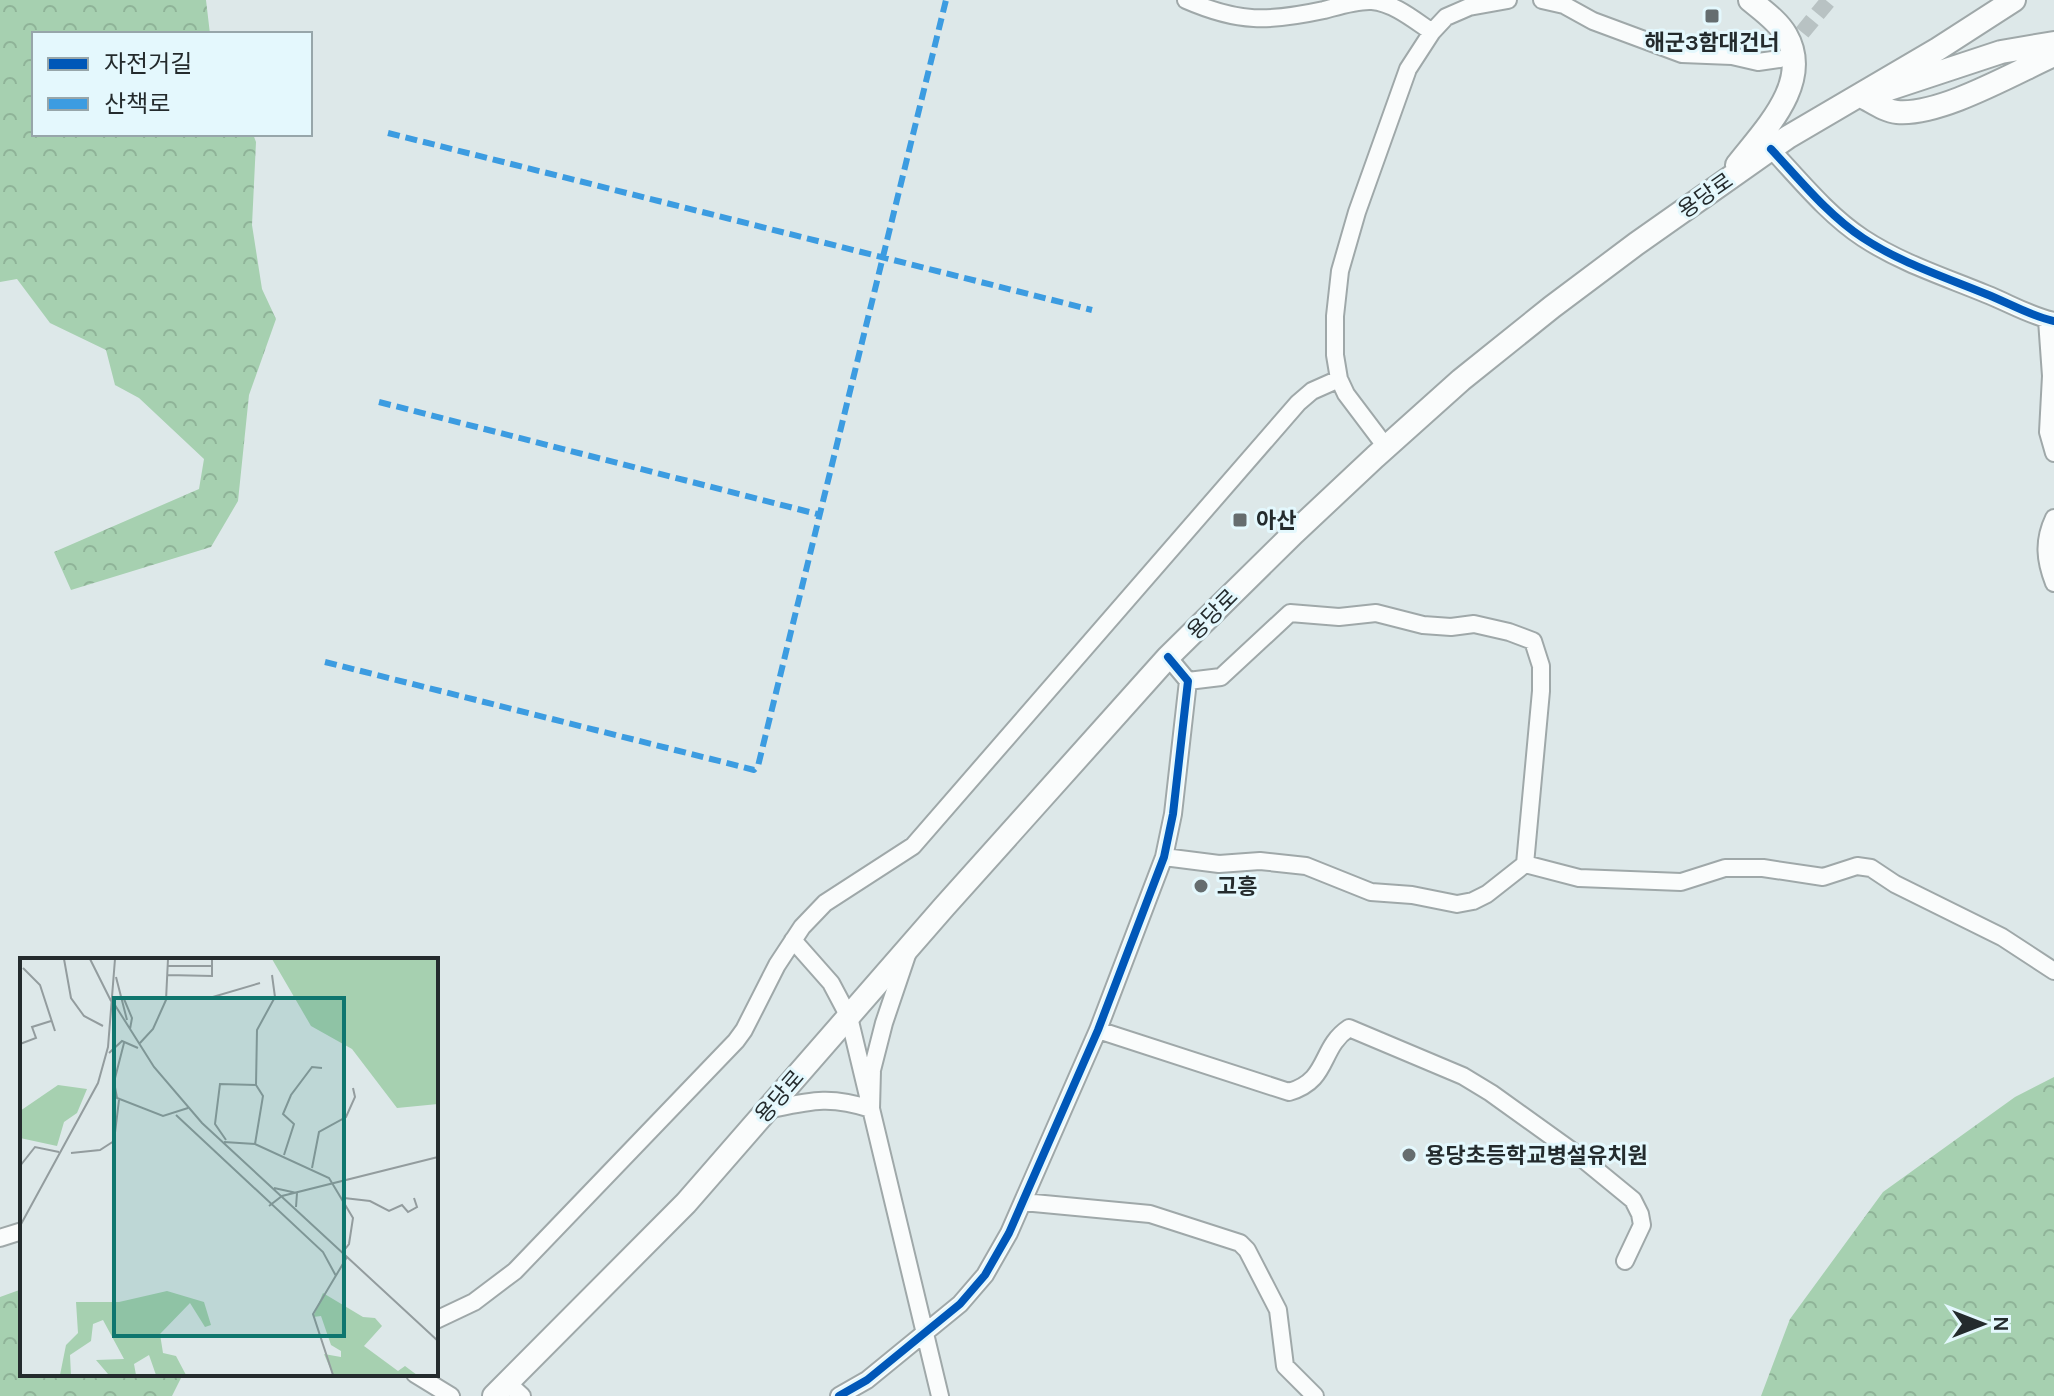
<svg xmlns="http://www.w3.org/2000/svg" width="2054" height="1396" font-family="Karla,'Noto Sans KR',sans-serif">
<defs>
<pattern id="forest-crowns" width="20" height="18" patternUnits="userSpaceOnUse" patternTransform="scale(2)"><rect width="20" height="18" fill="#a6d0b0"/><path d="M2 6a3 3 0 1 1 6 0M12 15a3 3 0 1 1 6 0" fill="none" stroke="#8fb398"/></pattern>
</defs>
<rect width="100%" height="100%" fill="#dde8e9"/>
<path fill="url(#forest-crowns)" d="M 0,0 L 206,0 L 210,34 L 34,34 L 34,134 L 253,134 L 256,142 L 252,225 L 262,289 L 276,319 L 249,395 L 238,501 L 211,547 L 71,590 L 54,552 L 199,489 L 204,459 L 139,398 L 115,385 L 106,350 L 50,323 L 17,279 L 0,282 Z
M 2054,1077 L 2054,1396 L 1761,1396 L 1790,1319 L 1883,1192 L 2015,1097 Z
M 22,1289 L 22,1374 L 183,1374 L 172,1396 L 0,1396 L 0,1297 Z"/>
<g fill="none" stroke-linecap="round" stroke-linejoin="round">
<path stroke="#b8c2c3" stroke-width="16" stroke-dasharray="16 8" stroke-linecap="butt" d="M 1787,51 L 1829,0"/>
<g stroke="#9fa8a9" stroke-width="20">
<path id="minor" d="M 1186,0 C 1239,23 1268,22 1324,10 C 1339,6 1357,0 1372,1 C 1394,3 1414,20 1432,32
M 1542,0 L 1564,5 L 1593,21 L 1682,54 L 1732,56 L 1758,62 L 1780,59
M 1771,149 C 1800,180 1828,215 1863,238 C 1901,263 1945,277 1986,294 C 2009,303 2030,316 2054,321
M 2047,320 L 2051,376 L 2048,432 L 2054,453
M 1386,447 L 1346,394 L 1339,379 L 1335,355 L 1335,316 L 1340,271 L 1357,212 L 1408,69 L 1432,32 L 1446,17 L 1469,7 L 1508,0
M 2054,518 C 2043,541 2045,560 2054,583
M 1164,857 L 1219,864 L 1260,861 L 1306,866 L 1371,892 L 1412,895 L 1457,904 L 1473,901 L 1487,894 L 1525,864 L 1541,691 L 1541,666 L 1533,641 L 1509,632 L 1474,624 L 1451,627 L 1423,625 L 1376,613 L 1339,617 L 1290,613 L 1221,677 L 1188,681
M 1525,864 L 1579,878 L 1681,882 L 1725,868 L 1763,868 L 1823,877 L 1857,866 L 1871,868 L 1895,884 L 2002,937 L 2054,971
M 793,940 L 831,983 L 849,1017 L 940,1396
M 1098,1030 L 1289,1092 C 1330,1080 1319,1048 1349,1028 L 1463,1076 L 1491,1093 L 1583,1159 L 1633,1200 L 1640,1214 L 1642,1225 L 1625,1261
M 767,1110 C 810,1101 829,1095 871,1109 L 872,1070 L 884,1023 L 907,955
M 1023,1202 L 1150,1214 L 1240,1243 L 1247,1250 L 1278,1310 L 1285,1366 L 1315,1396
M 0,1238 L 22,1231
M 436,1320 L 474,1302 L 515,1271 L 736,1041 L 744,1030 L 777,965 L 802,927 L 825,903 L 913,846 L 1298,403 L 1312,391 L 1339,379
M 415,1374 L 451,1396
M 507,1382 L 522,1396
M 839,1396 L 867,1380 L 960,1304 L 985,1275 L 1009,1233 L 1098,1030 L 1164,857 L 1173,814 L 1188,681 L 1168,657"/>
</g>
<g stroke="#9fa8a9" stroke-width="26">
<path id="major" d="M 1886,90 L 2001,52 L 2054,43
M 1863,97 C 1873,102 1885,111 1897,112 C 1940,116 2014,73 2054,55
M 1737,165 C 1765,129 1813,82 1786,35 C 1778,21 1762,10 1750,0
M 494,1396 L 686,1203 L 944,907 L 1168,657 L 1294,533 L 1375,457 L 1461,380 L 1552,307 L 1636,244 L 1788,137 L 1938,49 L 2014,0"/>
</g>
<use href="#minor" stroke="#fafcfc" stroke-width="16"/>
<use href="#major" stroke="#fafcfc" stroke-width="22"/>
<path stroke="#3c9ce1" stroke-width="6" stroke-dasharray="12 6" stroke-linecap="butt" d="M 388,133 L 1092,310
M 379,402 L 821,515
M 325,662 L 723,762 L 754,770 L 758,766 L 946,0"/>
<g stroke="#e4f8fd" stroke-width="13">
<path id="cycleway" d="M 1771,149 C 1800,180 1828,215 1863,238 C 1901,263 1945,277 1986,294 C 2009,303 2030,316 2054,321
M 839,1396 L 867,1380 L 960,1304 L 985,1275 L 1009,1233 L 1098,1030 L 1164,857 L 1173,814 L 1188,681 L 1168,657"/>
</g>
<use href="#cycleway" stroke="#0057b8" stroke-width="8"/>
</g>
<g fill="#656d6f" stroke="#e4f8fd" stroke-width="3">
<rect x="1704" y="8" width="16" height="16" rx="4"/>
<rect x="1232" y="512" width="16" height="16" rx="4"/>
<circle cx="1201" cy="886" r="8"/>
<circle cx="1409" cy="1155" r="8"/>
</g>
<g text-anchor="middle" stroke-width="6" stroke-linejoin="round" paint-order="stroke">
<g font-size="22" font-weight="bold" fill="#242b2d" stroke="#e4f8fd" text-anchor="start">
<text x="1712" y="50" text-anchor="middle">해군3함대건너</text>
<text x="1256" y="528">아산</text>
<text x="1217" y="894">고흥</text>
<text x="1425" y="1163">용당초등학교병설유치원</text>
</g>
<g font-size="22" fill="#242b2d" stroke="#e4f8fd">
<text transform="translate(1705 195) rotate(-35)" y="8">용당로</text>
<text transform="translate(1212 614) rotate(-45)" y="8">용당로</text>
<text transform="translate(779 1096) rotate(-49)" y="8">용당로</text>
</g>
</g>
<g transform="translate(20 958)">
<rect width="418" height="418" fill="#dde8e9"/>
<path d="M 252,1 L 418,1 L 418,146 L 377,150 L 332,91 L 291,68 ZM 38,127 L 67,131 L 57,155 L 44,164 L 37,188 L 0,180 L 0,153 ZM 147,333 L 184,344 L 191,367 L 185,369 L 170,345 L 140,376 L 143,395 L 156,398 L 166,417 L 136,417 L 129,397 L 114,406 L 116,417 L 88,416 L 76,402 L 104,401 L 83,362 L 73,366 L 71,383 L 50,397 L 51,417 L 40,417 L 46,387 L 58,375 L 56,344 L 99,344 ZM 303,335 L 343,359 L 355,360 L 362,368 L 344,388 L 378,413 L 385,408 L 397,417 L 313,417 L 304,396 L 321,399 L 321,393 L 311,387 L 301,358 L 293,359 Z" fill="#a6d0b0"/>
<path fill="none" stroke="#939c9e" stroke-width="2" d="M 44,1 L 51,40 L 64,58 L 83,68M 70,1 L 91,43M 147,8 L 192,8M 3,10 L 20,27 L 35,73M 147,17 L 192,18 L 192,1M 96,19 L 107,62M 104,41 L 112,60 L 110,71M 147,41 L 186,41 L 240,25M 93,44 L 134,109 L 182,165 L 418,383M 104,85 L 94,124 L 97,140 L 143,158 L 168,150M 120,85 L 133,71 L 146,42 L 148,1M 0,86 L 16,80 L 12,69 L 31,63M 89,95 L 102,83 L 118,90M 236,127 L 237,72 L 255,39 L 252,17M 156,157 L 303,294 L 316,318M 206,182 L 195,166 L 200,126 L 236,127 L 243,138 L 235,186M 204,184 L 235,186 L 309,220 L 333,260 L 329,286 L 322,295M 51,195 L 80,192 L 94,183 L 99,142M 264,197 L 274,166 L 263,156 L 271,137 L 292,109 L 302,110M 0,208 L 15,189 L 39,194M 292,210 L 299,174 L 326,159 L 335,139 L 333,130M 254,230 L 277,235 L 276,249M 324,240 L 350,243 L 369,253 L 382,247 L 388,254 L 397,249 L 394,240M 249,248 L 262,238 L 418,199M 0,268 L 78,125 L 88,89 L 95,1M 313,417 L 293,356 L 327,299"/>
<path fill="#0f766e" fill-opacity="0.15" stroke="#0f766e" stroke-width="4" d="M 94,40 L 324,40 L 324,378 L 94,378 Z"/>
<rect width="418" height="418" fill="none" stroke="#242b2d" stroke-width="4"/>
</g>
<rect x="32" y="32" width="280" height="104" fill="#e4f8fd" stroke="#97a6aa" stroke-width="2"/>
<rect x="48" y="58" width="40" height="12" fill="#0057b8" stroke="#97a6aa" stroke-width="2"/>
<text x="104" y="72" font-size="24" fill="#242b2d">자전거길</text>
<rect x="48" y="98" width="40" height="12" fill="#3c9ce1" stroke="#97a6aa" stroke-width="2"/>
<text x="104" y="112" font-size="24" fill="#242b2d">산책로</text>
<g transform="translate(1982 1324) rotate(90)" stroke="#e4f8fd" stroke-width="6" paint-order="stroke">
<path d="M0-6L14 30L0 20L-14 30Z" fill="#242b2d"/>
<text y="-12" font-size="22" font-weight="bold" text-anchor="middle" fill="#242b2d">N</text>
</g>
</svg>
